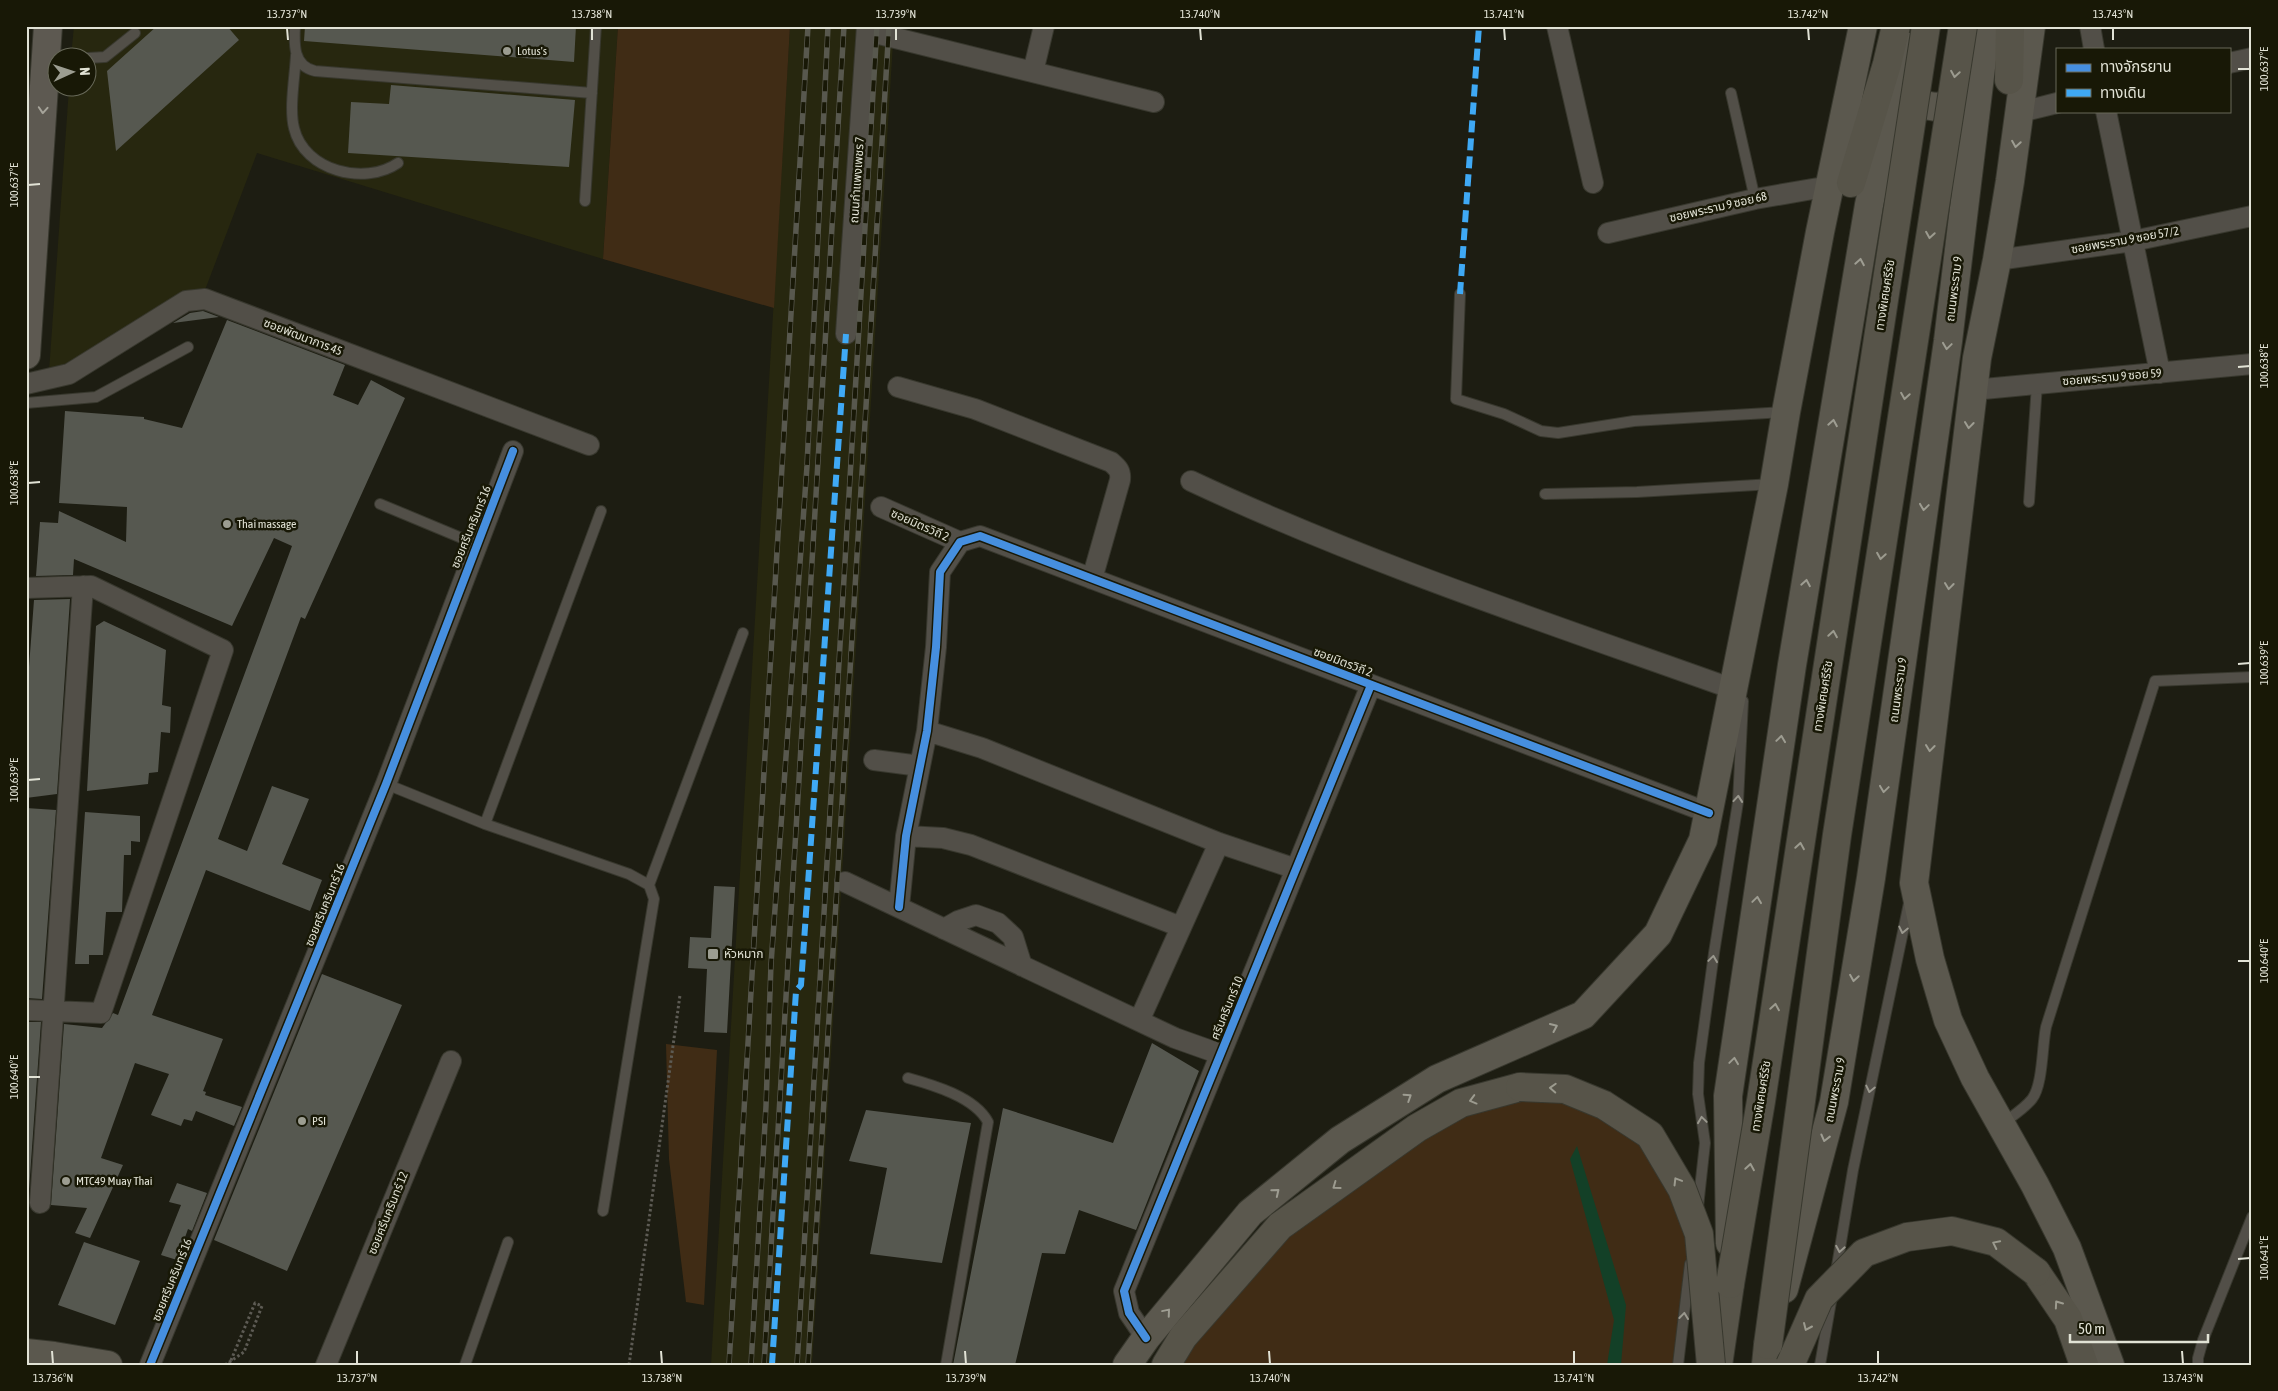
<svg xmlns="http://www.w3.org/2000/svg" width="2278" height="1391" font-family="'Asap Condensed','Noto Sans Thai',sans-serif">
<rect width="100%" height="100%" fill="#1d1d12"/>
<path fill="#27270f" d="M 74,26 L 618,26 L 603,259 L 257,153 L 205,290 L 49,372 L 69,88 L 88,88 L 88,58 L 71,57 Z
M 790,26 L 894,26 L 812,1365 L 711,1365 Z"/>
<path fill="#402c15" d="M 618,26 L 790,26 L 774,308 L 603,259 Z
M 666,1044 L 717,1050 L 704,1305 L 686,1302 L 669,1159 Z
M 1520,1087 L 1650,1135 L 1697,1228 L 1678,1365 L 1166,1365 L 1281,1226 L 1417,1128 Z"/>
<path fill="#134027" d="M 1577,1146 L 1626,1305 L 1621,1365 L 1607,1365 L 1614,1320 L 1570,1159 Z"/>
<path fill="#565850" d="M 157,26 L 227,26 L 239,40 L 116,151 L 107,71 Z
M 305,26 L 576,26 L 574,62 L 304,41 Z
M 391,85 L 575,100 L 569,167 L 348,153 L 351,102 L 389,104 Z
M 203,311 L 219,317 L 173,323 L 190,313 Z
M 227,320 L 345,365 L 333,395 L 358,405 L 371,380 L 405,398 L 305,619 L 301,617 L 218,839 L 247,851 L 272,786 L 309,799 L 282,864 L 322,880 L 310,911 L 206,870 L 152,1015 L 223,1039 L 203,1091 L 206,1092 L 205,1095 L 242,1107 L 234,1126 L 196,1111 L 192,1121 L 184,1119 L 181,1126 L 151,1115 L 169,1074 L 135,1063 L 101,1158 L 123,1165 L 90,1238 L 75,1233 L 87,1208 L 51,1205 L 64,1024 L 102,1028 L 113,1013 L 118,1015 L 292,546 L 274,538 L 232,626 L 74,559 L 73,575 L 36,576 L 40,522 L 58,523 L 59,511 L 126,542 L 127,507 L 59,503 L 65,411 L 144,417 L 144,419 L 182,428 Z
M 70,599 L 57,794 L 26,798 L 26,707 L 34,600 Z
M 104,621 L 166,650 L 162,705 L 171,707 L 170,733 L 161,732 L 158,772 L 149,773 L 148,784 L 87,791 L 96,626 Z
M 26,808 L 56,810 L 42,999 L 26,998 Z
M 85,812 L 140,816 L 140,842 L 131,841 L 131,855 L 124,855 L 122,912 L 106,912 L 103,955 L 89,955 L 89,964 L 75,964 Z
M 714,886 L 735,887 L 727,1033 L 704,1032 L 707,969 L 688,968 L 690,937 L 711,938 Z
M 322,974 L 402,1005 L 287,1271 L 214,1240 Z
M 26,1022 L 41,1022 L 28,1204 L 26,1203 Z
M 1152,1043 L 1199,1071 L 1136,1230 L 1079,1210 L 1065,1254 L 1042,1253 L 1015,1365 L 953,1365 L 1003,1108 L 1113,1143 Z
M 866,1110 L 971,1123 L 942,1263 L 870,1254 L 887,1168 L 849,1161 Z
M 177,1183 L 207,1193 L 192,1231 L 188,1229 L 177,1260 L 161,1255 L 181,1205 L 169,1202 Z
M 84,1242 L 140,1261 L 115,1325 L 58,1305 Z"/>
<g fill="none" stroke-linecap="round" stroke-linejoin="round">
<g stroke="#38382e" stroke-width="12">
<path id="service" d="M 295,26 C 294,44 293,66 315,71 L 592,93
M 296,55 C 295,76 289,108 294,128 C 304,171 365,186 398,163
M 46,56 L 80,58
M 88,58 L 105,57 L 135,33
M 1731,93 L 1755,199
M 585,201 L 596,26
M 1460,294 L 1456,399 L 1504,414 L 1541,431 L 1558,433 L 1634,421 L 1785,412
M 26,403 L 96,397 L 188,347
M 1545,494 L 1637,492 L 1773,484
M 2029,502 L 2037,384
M 380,504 L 476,544
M 386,784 L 485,824 L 629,874 L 649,885 L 654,899 L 603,1211
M 485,824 L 601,511
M 649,885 L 743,633
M 908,1078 C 933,1085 975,1097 988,1122 L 946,1365
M 2002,1124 C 2011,1117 2024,1109 2032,1099 C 2043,1085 2042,1046 2046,1027 L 2155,681 L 2252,677
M 1698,1207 L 1705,1143 L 1698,1094 L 1699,1063 L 1714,953 L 1738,802 L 1743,701
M 1836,1272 L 1853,1170 L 1909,903
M 465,1365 L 508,1242
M 1678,1365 L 1690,1264
M 1820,1365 L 1832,1296
M 2198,1365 L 2198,1358 L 2203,1340 L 2252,1217"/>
</g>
<g stroke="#38382e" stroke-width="22">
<path id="minor" d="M 1557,26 L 1593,183
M 2090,26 L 2094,49
M 867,31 L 1154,102
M 2229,63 L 2252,58
M 1033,72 L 1044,26
M 2106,111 L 2160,373
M 2021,112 L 2057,103
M 1608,233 L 1755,199 L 1830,186
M 1997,260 L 2133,241 L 2252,216
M 846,334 L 867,26
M 26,384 L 69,374 L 186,301 L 205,299 L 589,445
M 898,387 L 975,409 L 1111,462 C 1118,468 1121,471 1120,480 L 1092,579
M 1973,390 L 2252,364
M 1191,481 C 1366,563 1551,624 1733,689
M 881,507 L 960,542
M 26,588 L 91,586 L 223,650 L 101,1013 L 26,1010
M 927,731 L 982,748 L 1219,843 L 1296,869
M 874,760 L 920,766
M 906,836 L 943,838 L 971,845 L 1181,927
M 845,882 L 1175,1038 L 1220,1054
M 899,907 L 906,836 L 927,731 L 936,647 L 940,572 L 960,542 L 980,536 L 1709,813
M 944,929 L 958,921 L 976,915 L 998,923 L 1013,937 L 1022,966
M 1139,1021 L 1219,843
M 40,1203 L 83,586
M 1146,1338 L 1129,1313 L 1124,1291 L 1371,685
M 150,1365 L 386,784 L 513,451
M 326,1365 L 451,1061"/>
</g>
<g stroke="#38382e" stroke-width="30">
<path id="secondary" d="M 26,355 L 48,26"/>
</g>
<g stroke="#38382e" stroke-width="30">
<path id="primary" d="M 2031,26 L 2010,181 L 1997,260 L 1977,358 L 1914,883 L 1930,959 L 1948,1020 L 1975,1078 L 2035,1185 L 2067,1248 L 2110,1365
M 1901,84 L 1912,103 L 1936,107 L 1962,104 L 1971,96
M 1730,1243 L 1728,1096 L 1792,665 L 1869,205 L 1904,46
M 1784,1289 L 1834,1102 L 1871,878 L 1948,341 L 1986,26
M 26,1353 L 54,1356 L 108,1365
M 1127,1365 L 1146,1338 L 1250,1213 L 1340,1140 L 1437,1079 L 1583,1015 L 1658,934 L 1703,840 L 1774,484 L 1786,412 L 1820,232 L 1863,26"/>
</g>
<g stroke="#38382e" stroke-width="30">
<path id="motorway" d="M 2009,80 L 2010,26
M 1851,183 L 1887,64 L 1896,26
M 2036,1272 L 2068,1319 L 2084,1365
M 1166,1365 L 1183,1337 L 1280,1226 L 1417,1128 L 1461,1103 L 1520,1087
M 1718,1365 L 1730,1284
M 1766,1365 L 1768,1345"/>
</g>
<path stroke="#5d5b54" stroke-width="3" stroke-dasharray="2.5 2.5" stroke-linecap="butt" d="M 229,1365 L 255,1303 L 262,1306 L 244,1352
M 629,1365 L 680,995"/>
<use href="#service" stroke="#524f48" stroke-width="10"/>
<use href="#minor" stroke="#524f48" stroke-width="20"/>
<use href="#secondary" stroke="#5d5951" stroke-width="28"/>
<use href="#primary" stroke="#5b584e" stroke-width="28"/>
<use href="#motorway" stroke="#575449" stroke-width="28"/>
<g stroke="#58584e" stroke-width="5.5">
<path id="rail" d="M 729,1365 L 808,26
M 751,1365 L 766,1106 L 771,964 L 807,466 L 828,26
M 764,1365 L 844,26
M 797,1365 L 877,26
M 808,1365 L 889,26"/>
</g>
<use href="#rail" stroke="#181806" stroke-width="4" stroke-dasharray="11" stroke-linecap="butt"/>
<g stroke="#38382e" stroke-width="30" stroke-linecap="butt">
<path id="motorway-bridge" d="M 1520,1087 L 1565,1089 L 1604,1105 L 1650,1135 L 1682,1189 L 1699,1234 L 1711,1365
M 1730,1284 L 1761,1101 L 1926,26
M 1768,1345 L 1837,835 L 1963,26
M 1790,1365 L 1819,1299 L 1864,1253 L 1907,1237 L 1952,1231 L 1996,1242 L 2036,1272"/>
</g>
<path stroke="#5d5b54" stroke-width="3" stroke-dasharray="2.5 2.5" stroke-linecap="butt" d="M 225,1365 L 244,1352"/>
<use href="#motorway-bridge" stroke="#575449" stroke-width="28"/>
<path stroke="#3fa9f5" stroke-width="6" stroke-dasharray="12 6" stroke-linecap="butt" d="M 1460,294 L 1479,26
M 772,1365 L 796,991 L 801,985 L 846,334"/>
<g stroke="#181806" stroke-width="11">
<path id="cycleway" d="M 899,907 L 906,836 L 927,731 L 936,647 L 940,572 L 960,542 L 980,536 L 1709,813
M 1146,1338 L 1129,1313 L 1124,1291 L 1371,685
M 150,1365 L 386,784 L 513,451"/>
</g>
<use href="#cycleway" stroke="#468fdf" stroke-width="8"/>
</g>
<defs><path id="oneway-chevron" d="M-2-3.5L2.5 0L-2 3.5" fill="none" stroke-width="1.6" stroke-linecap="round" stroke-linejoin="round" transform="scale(1.25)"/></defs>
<g stroke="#9c9b8f">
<use href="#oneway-chevron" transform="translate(1955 74) rotate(99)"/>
<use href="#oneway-chevron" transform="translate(1930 235) rotate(99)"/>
<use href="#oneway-chevron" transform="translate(1905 396) rotate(99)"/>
<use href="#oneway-chevron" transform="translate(1881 556) rotate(99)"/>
<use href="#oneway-chevron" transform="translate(1833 634) rotate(-81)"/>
<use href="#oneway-chevron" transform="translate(1800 846) rotate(-81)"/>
<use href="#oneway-chevron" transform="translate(1775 1007) rotate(-81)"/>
<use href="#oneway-chevron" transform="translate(1553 1088) rotate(-177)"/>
<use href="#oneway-chevron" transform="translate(1473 1100) rotate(165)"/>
<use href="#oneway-chevron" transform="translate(1750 1167) rotate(-81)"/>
<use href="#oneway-chevron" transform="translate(1677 1181) rotate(-121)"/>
<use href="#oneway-chevron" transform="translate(1336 1186) rotate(144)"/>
<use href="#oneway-chevron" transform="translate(1996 1244) rotate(-154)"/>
<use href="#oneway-chevron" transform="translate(2058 1304) rotate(-125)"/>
<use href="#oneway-chevron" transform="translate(1807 1327) rotate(114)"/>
</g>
<use stroke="#a6a49a" href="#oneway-chevron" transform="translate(43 110) rotate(94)"/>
<g stroke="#9e9d92">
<use href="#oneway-chevron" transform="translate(2016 144) rotate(99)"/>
<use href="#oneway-chevron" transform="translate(1860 262) rotate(-80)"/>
<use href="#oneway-chevron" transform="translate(1947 346) rotate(98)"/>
<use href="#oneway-chevron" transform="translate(1833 423) rotate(-80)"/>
<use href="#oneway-chevron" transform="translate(1969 425) rotate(97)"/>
<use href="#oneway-chevron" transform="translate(1924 507) rotate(98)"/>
<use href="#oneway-chevron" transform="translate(1806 583) rotate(-80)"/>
<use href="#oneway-chevron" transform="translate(1949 586) rotate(97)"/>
<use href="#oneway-chevron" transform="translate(1781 739) rotate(-82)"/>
<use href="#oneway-chevron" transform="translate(1930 748) rotate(97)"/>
<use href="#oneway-chevron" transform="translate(1884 789) rotate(98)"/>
<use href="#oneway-chevron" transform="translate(1757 900) rotate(-82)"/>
<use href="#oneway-chevron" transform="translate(1854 978) rotate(99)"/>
<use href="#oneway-chevron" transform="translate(1554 1027) rotate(-24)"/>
<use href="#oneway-chevron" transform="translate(1734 1061) rotate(-82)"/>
<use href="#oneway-chevron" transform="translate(1408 1097) rotate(-33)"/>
<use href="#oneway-chevron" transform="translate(1825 1138) rotate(104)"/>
<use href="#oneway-chevron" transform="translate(1276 1192) rotate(-39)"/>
<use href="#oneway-chevron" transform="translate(1167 1312) rotate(-50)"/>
</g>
<g stroke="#9a988e">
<use href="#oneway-chevron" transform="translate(1738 799) rotate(-85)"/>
<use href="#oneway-chevron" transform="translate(1903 930) rotate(102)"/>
<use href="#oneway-chevron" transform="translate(1713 959) rotate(-82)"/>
<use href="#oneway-chevron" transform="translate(1870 1089) rotate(102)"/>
<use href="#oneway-chevron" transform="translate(1702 1120) rotate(-98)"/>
<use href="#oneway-chevron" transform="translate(1840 1249) rotate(100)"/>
<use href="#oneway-chevron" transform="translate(1684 1316) rotate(-83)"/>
</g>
<path fill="none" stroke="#e1e2d5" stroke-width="2" d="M 287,28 L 288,40M 592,28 L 592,40M 896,28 L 896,40M 1200,28 L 1201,40M 1504,28 L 1505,40M 1808,28 L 1809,40M 2113,28 L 2113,40M 2238,69 L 2250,69M 28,185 L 40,184M 2238,367 L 2250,366M 28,483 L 40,482M 2238,664 L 2250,663M 28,780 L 40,779M 2238,961 L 2250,961M 28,1077 L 40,1077M 2238,1259 L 2250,1258M 52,1351 L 53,1364M 357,1351 L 357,1364M 661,1351 L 662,1364M 965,1351 L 966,1364M 1269,1351 L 1270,1364M 1574,1351 L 1574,1364M 1878,1351 L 1878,1364M 2182,1351 L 2183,1364"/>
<g fill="#9c9d91" stroke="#181806" stroke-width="2">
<circle cx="507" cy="51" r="5"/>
<circle cx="227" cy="524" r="5"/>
<rect x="707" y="948" width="12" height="12" rx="2.5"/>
<circle cx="302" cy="1121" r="5"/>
<circle cx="66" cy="1181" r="5"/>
</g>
<g text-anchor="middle" stroke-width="5" stroke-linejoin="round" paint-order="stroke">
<g font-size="12" fill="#e1e2d5" stroke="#181806" text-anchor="start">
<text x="517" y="55">Lotus's</text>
<text x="237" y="528">Thai massage</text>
<text x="724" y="958">หัวหมาก</text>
<text x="312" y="1125">PSI</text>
<text x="76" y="1185">MTC49 Muay Thai</text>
</g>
<g font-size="12" fill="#e1e2d5" stroke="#181806">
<text transform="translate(857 180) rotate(-86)" y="4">ถนนกำแพงเพชร 7</text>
<text transform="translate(1718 207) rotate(-13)" y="4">ซอยพระราม 9 ซอย 68</text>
<text transform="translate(2125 240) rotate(-10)" y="4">ซอยพระราม 9 ซอย 57/2</text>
<text transform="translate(1954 289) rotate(-83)" y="4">ถนนพระราม 9</text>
<text transform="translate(1885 295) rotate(-81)" y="4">ทางพิเศษศรีรัช</text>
<text transform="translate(303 337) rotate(21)" y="4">ซอยพัฒนาการ 45</text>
<text transform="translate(2112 377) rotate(-5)" y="4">ซอยพระราม 9 ซอย 59</text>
<text transform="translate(920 525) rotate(24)" y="4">ซอยมิตรวิถี 2</text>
<text transform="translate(471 527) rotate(-68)" y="4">ซอยศรีนครินทร์ 16</text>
<text transform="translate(1343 662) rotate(21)" y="4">ซอยมิตรวิถี 2</text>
<text transform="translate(1898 690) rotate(-82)" y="4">ถนนพระราม 9</text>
<text transform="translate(1823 696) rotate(-81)" y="4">ทางพิเศษศรีรัช</text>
<text transform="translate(325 905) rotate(-68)" y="4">ซอยศรีนครินทร์ 16</text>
<text transform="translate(1227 1008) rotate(-68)" y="4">ศรีนครินทร์ 10</text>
<text transform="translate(1835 1090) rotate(-79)" y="4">ถนนพระราม 9</text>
<text transform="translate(1761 1096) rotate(-81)" y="4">ทางพิเศษศรีรัช</text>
<text transform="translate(388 1213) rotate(-68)" y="4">ซอยศรีนครินทร์ 12</text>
<text transform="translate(172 1280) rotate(-68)" y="4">ซอยศรีนครินทร์ 16</text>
</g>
</g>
<rect width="2278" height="1391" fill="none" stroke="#181806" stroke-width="55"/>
<rect x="2056" y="48" width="175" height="65" fill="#181806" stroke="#686959"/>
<rect x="2066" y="64" width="25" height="8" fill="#468fdf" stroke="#686959"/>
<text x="2100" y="72" font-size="15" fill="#e1e2d5">ทางจักรยาน</text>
<rect x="2066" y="89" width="25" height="8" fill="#3fa9f5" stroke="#686959"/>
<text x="2100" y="98" font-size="15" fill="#e1e2d5">ทางเดิน</text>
<g transform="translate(72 72) rotate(87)"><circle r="24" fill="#181806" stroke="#686959"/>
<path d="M0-4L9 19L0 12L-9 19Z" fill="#9c9d91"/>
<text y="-8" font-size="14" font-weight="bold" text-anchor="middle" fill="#e1e2d5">N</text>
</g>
<path d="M2070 1334v8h138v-8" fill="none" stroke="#e1e2d5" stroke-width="2.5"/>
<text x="2078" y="1334" font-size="15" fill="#e1e2d5" stroke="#181806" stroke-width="4" paint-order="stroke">50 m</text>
<rect x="28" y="28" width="2222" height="1336" fill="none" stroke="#e1e2d5" stroke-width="2"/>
<g font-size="12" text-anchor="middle" fill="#e1e2d5">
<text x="287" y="18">13.737°N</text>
<text x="592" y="18">13.738°N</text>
<text x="896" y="18">13.739°N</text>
<text x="1200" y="18">13.740°N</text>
<text x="1504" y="18">13.741°N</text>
<text x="1808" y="18">13.742°N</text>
<text x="2113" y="18">13.743°N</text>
<text transform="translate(2264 69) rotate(-90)" y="4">100.637°E</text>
<text transform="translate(14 185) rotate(-90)" y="4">100.637°E</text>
<text transform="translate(2264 366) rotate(-90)" y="4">100.638°E</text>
<text transform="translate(14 483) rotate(-90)" y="4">100.638°E</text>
<text transform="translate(2264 663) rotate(-90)" y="4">100.639°E</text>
<text transform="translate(14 780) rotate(-90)" y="4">100.639°E</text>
<text transform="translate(2264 961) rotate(-90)" y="4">100.640°E</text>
<text transform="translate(14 1077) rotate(-90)" y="4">100.640°E</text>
<text transform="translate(2264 1258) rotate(-90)" y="4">100.641°E</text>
<text x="53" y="1382">13.736°N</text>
<text x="357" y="1382">13.737°N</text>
<text x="662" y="1382">13.738°N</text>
<text x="966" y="1382">13.739°N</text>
<text x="1270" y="1382">13.740°N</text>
<text x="1574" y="1382">13.741°N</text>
<text x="1878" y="1382">13.742°N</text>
<text x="2183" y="1382">13.743°N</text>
</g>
</svg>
